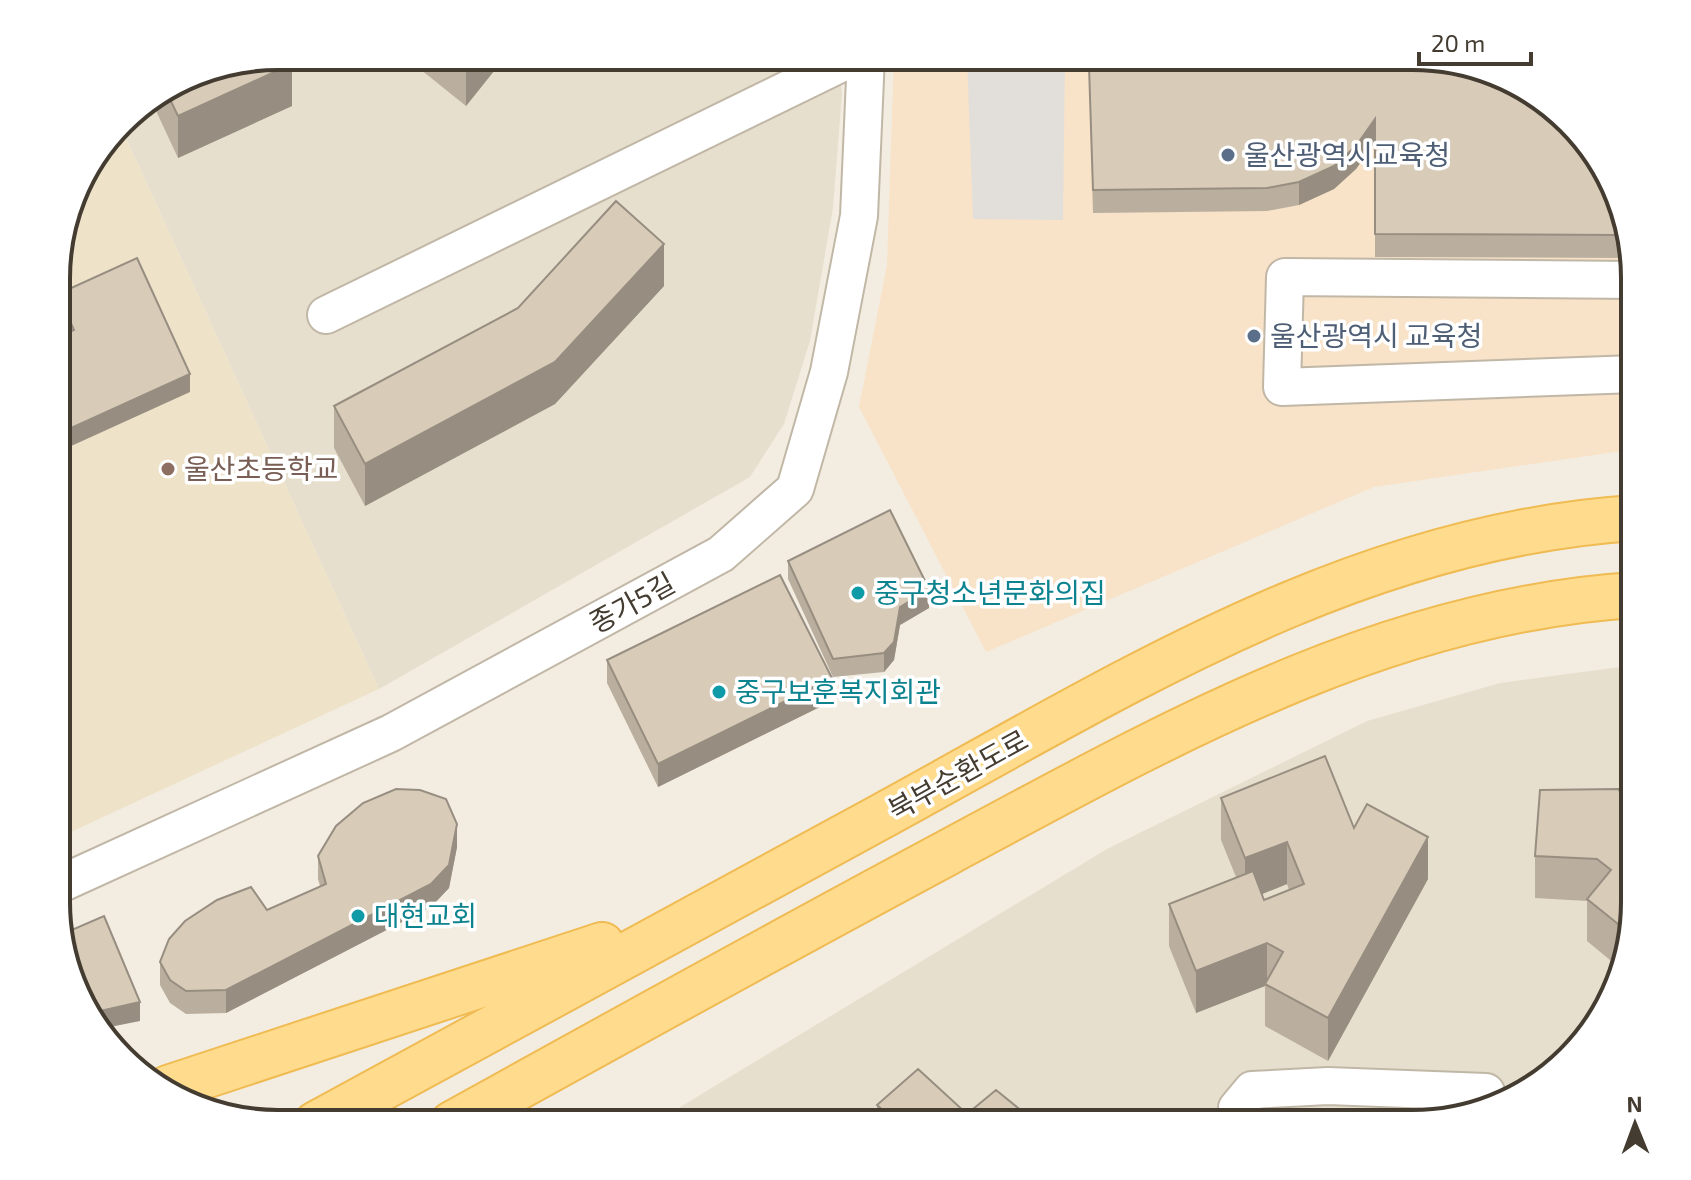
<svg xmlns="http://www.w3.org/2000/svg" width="1691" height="1180" font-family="'Exo 2','Noto Sans KR',sans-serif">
<rect width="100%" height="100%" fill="#f3ede1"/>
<path fill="#e7dfce" d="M 278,56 L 839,56 L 842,94 L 833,208 L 810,341 L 784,424 L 750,477 L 379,689 L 120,125 L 132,111 L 206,68 Z
M 1635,665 L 1635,916 L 1589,1037 L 1512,1101 L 1413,1124 L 652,1124 L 1107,849 L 1367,721 L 1500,683 Z"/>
<path fill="#f8e2c8" d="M 894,56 L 1427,56 L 1612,179 L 1635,264 L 1635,449 L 1374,487 L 986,652 L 859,407 L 887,265 Z"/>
<path fill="#eee2c9" d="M 120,125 L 379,689 L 58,838 L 58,249 L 86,167 Z"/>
<path fill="#e2dfda" d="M 967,56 L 1065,56 L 1063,220 L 973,219 Z"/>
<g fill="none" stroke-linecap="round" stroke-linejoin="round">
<g stroke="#c1b7a6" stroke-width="40">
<path id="minor" d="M 1635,280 L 1285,277 L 1282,387 L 1635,374
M 326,315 L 856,56
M 58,885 L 391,733 L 721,554 L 795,489 L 829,372 L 859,216 L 866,56
M 1239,1124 L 1237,1108 L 1252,1090 L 1328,1086 L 1486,1092"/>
</g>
<g stroke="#efbb52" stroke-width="48">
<path id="major" d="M 168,1088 L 602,945
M 316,1124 C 506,1021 695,918 884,815 C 1122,685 1357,535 1635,518
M 452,1124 C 616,1033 781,942 947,853 C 1163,737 1384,610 1635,595"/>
</g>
<use href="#minor" stroke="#fff" stroke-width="36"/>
<use href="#major" stroke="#ffdb8d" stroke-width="44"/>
</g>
<path fill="#baaf9e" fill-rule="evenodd" d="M 410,56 L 506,56 L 466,106 L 410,61 Z
M 1130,56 L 1427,56 L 1622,216 L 1621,258 L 1375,257 L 1375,142 L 1356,169 L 1334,189 L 1299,205 L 1267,211 L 1093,213 L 1089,66 L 1130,65 Z
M 206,68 L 292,106 L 178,158 L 151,100 Z
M 664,286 L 555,404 L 365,506 L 334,448 L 334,406 Z
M 58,294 L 190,392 L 67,333 L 58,313 Z
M 788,561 L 929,608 L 900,625 L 894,660 L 884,672 L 833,677 L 788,579 Z
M 607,660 L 832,701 L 658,787 L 607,683 Z
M 1635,697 L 1635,796 L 1627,741 L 1627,698 Z
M 1221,798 L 1354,828 L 1428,879 L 1328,1061 L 1265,1026 L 1265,986 L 1196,1013 L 1169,946 L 1169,904 L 1236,877 L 1221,840 ZM 1287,884 L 1289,890 L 1264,900 L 1262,894 Z
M 1624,806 L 1635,916 L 1616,965 L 1587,941 L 1587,901 L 1535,898 L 1535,856 Z
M 457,847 L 449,888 L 431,907 L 226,1013 L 186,1014 L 170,1003 L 160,985 L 160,962 L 320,886 L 318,879 L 318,856 Z
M 877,1105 L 967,1114 L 1028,1124 L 877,1124 Z"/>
<path fill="#978e81" d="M 472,56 L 506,56 L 466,106 L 466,64 Z
M 292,64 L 292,106 L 178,158 L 178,116 Z
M 1375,119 L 1375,142 L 1356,169 L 1334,189 L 1299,205 L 1299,182 Z
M 664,244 L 664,286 L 555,404 L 365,506 L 365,464 Z
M 190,374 L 190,392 L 58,452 L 58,434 Z
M 929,589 L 929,608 L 900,625 L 894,660 L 884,672 L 884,653 L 900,607 Z
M 832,678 L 832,701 L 658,787 L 658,764 Z
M 457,824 L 457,847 L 449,888 L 431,907 L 226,1013 L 226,990 Z
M 1428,837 L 1428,879 L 1328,1061 L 1328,1018 Z
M 1287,842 L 1287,884 L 1245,901 L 1245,858 Z
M 1267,943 L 1267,985 L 1265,984 L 1265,986 L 1196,1013 L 1196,971 Z
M 140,1002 L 140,1021 L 100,1029 L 87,1014 Z
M 1028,1116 L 1028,1124 L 1020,1124 Z"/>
<path fill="#d8cbb8" stroke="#978e81" stroke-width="2" d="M 278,56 L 288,56 L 292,64 L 178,116 L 166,91 L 206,68 Z
M 456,56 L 472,56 L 466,64 Z
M 1131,56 L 1427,56 L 1548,102 L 1612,179 L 1621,215 L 1621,235 L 1375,234 L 1375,119 L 1356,146 L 1334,166 L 1299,182 L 1267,188 L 1093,190 L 1089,66 L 1131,65 Z
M 616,201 L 664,244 L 555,362 L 365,464 L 334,406 L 518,308 Z
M 137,258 L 190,374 L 58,434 L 58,337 L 74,330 L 58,294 Z
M 890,510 L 929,589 L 900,607 L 894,642 L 884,653 L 833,659 L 788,561 Z
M 780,575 L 832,678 L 658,764 L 607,660 Z
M 1635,697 L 1635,753 L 1627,698 Z
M 1325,756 L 1354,828 L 1367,804 L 1428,837 L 1328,1018 L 1265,984 L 1283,952 L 1267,943 L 1196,971 L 1169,904 L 1253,871 L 1264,900 L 1304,884 L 1287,842 L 1245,858 L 1221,798 Z
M 396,789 L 420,790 L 446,799 L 457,824 L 449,865 L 431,884 L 226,990 L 186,991 L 170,980 L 160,962 L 169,939 L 185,921 L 217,900 L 251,887 L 267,910 L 326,884 L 318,856 L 336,826 L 363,803 Z
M 1619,789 L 1624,806 L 1635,805 L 1635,916 L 1628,932 L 1587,899 L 1611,870 L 1597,859 L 1535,856 L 1540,790 Z
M 104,916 L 140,1002 L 87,1014 L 60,935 Z
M 918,1069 L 967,1114 L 996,1090 L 1028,1116 L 1020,1124 L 898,1124 L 877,1105 Z"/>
<g fill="#5c6f8a" stroke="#fff" stroke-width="3">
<circle cx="1228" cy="155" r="8"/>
<circle cx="1254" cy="336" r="8"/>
</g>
<circle fill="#8d6e63" stroke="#fff" stroke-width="3" cx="168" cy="469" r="8"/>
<g fill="#0f9aa8" stroke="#fff" stroke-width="3">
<circle cx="858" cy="593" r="8"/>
<circle cx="719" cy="692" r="8"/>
<circle cx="358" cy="916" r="8"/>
</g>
<g text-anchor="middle" stroke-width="7" stroke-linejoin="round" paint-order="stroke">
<g font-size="28" fill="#4e5e75" stroke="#fff" text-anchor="start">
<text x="1244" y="165">울산광역시교육청</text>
<text x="1270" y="346">울산광역시 교육청</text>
</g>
<g font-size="28" fill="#785e54" stroke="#fff" text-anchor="start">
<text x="184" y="479">울산초등학교</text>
</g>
<g font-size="28" fill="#0d838f" stroke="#fff" text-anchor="start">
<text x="874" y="603">중구청소년문화의집</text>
<text x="735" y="702">중구보훈복지회관</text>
<text x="374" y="926">대현교회</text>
</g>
<g font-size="28" fill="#443c31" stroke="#fff">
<text transform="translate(632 603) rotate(-29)" y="10">종가5길</text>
<text transform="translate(958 775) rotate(-29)" y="10">북부순환도로</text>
</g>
</g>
<path d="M0 0H1691V1180H0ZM278 70H1413A208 208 0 0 1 1621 278V902A208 208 0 0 1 1413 1110H278A208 208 0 0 1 70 902V278A208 208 0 0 1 278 70Z" fill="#fff" fill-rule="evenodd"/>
<path fill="none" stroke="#443c31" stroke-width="4" d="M278 70H1413A208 208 0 0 1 1621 278V902A208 208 0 0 1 1413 1110H278A208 208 0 0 1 70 902V278A208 208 0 0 1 278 70Z"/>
<g transform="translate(1635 1124) rotate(359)" stroke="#ffffff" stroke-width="6" paint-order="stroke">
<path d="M0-6L14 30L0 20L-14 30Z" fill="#443c31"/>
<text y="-12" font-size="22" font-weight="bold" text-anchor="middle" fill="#443c31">N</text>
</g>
<path d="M1419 52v12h112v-12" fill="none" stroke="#443c31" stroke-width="4"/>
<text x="1431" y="52" font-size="24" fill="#443c31" stroke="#ffffff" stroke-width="6" paint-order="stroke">20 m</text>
</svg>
